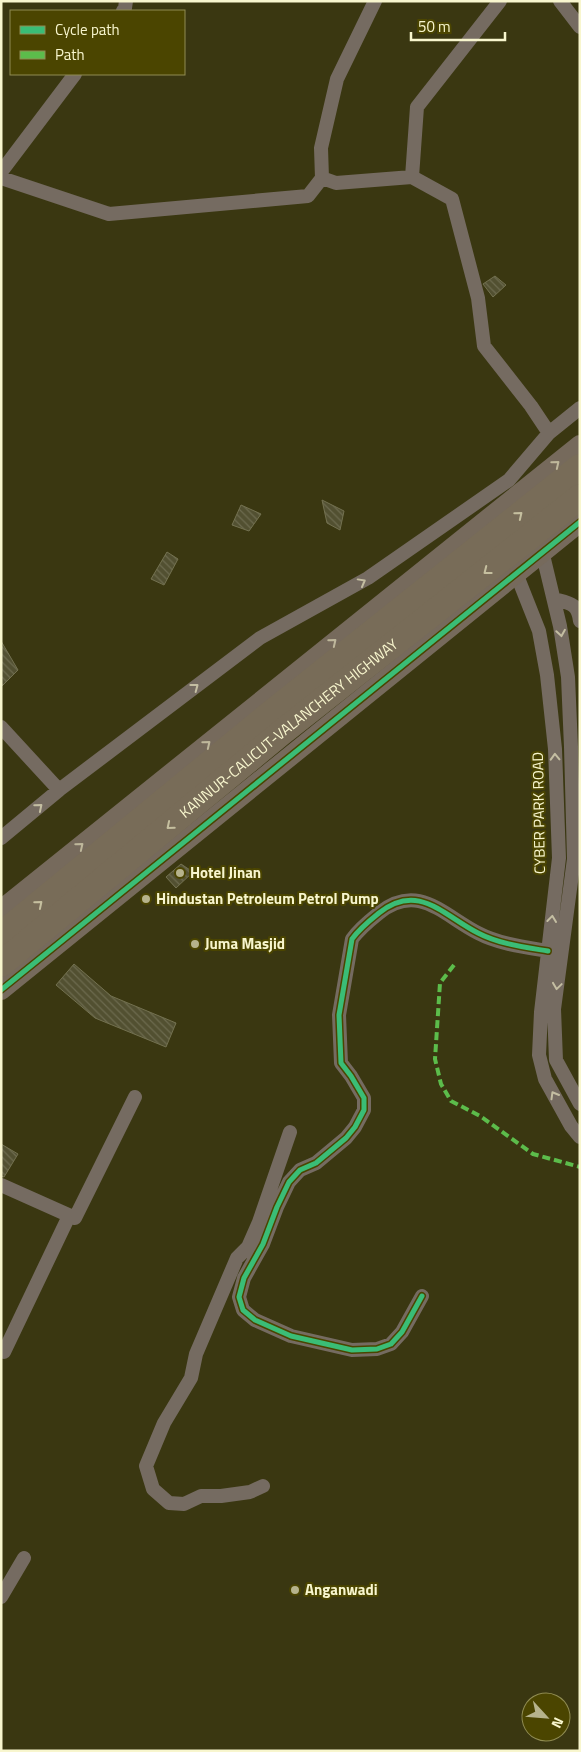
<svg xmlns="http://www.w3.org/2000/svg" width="581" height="1752" font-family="'Titillium Web',sans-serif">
<defs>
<pattern id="building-back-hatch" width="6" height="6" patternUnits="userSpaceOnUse" patternTransform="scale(1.25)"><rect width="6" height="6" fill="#525031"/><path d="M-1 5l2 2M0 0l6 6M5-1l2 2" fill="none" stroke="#6c6a4e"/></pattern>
</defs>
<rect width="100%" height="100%" fill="#3a3711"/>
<path fill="url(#building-back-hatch)" stroke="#737150" d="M 495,276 L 506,285 L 493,297 L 483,284 Z
M 322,500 L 344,511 L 340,530 L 327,523 Z
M 241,505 L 261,514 L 249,531 L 232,525 Z
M 167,552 L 178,559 L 164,585 L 151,579 Z
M 1,641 L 18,670 L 1,687 Z
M 181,864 L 193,872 L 176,888 L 166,877 Z
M 74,964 L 111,996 L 176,1023 L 166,1047 L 95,1018 L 56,985 Z
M 1,1144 L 18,1154 L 4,1177 L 1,1176 Z"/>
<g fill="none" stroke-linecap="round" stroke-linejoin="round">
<path stroke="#756b61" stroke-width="14" d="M 375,1 L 337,79 L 321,148 L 322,178 L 336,183 L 412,177 L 452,199 L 478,298 L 484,346 L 531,406 L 549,433
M 560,1 L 580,27
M 123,11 L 125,8 L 126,1
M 1,172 L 75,74
M 412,177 L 417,107 L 500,1
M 1,178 L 109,214 L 308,196 L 322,178
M 542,551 L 560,626 L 568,677 L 571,747 L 574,859 L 554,1009 L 556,1060 L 580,1104
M 516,573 L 539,631 L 547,675 L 555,749 L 559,858 L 541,1012 L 539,1055 L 545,1079 L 571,1126 L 580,1137
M 554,599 C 569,603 578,603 580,621
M 1,727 L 59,790
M 1,838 L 59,790 L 260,638 L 368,578 L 509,480 L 549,433 L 580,408
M 1,1185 L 75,1218 L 135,1097
M 422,1296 L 402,1332 L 391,1344 L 377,1349 L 352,1350 L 291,1336 L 255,1320 L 243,1310 L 239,1297 L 244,1278 L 263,1244 L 277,1207 L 289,1182 L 300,1170 L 316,1163 L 346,1138 L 355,1127 L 364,1110 L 364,1098 L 351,1076 L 341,1063 L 339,1015 L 352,939 C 360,928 369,921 379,913 C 418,882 443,915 478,933 C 499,944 524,947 548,951
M 4,1352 L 69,1216
M 263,1486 L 250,1492 L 221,1496 L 201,1496 L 184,1504 L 169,1503 L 153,1489 L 146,1466 L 164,1423 L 191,1378 L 196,1354 L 237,1258 L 248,1247 L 259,1222 L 290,1132
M 1,1597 L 24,1558"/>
<path stroke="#766a5c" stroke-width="20" d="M 1,910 L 580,445
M 1,990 L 580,522"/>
<g stroke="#786c58" stroke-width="26">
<path d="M 1,935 L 270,714 L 580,467"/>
<path id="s1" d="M 1,964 L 281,733 L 580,497"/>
</g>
<path stroke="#5cbc4b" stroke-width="4" stroke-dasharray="8 4" stroke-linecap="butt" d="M 454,965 L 440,983 L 435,1059 L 441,1084 L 451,1101 L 480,1116 L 533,1154 L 580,1167"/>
<g stroke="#4b4500" stroke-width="8">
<path id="cycleway" d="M 1,990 L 580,522
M 422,1296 L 402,1332 L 391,1344 L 377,1349 L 352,1350 L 291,1336 L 255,1320 L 243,1310 L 239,1297 L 244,1278 L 263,1244 L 277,1207 L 289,1182 L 300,1170 L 316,1163 L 346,1138 L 355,1127 L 364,1110 L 364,1098 L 351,1076 L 341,1063 L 339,1015 L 352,939 C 360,928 369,921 379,913 C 418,882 443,915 478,933 C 499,944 524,947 548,951"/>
</g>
<use href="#cycleway" stroke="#3abd76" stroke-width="5"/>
</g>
<defs><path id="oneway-chevron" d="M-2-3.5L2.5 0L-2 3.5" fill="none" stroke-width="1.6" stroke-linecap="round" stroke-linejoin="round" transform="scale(1.25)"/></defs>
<g stroke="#beb79b">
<use href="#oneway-chevron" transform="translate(556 464) rotate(-39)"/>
<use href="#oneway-chevron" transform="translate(333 642) rotate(-39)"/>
<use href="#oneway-chevron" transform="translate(207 744) rotate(-39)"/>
<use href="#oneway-chevron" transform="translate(80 846) rotate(-39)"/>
</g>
<g stroke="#c5bf9f">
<use href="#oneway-chevron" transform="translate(519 515) rotate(-39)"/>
<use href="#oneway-chevron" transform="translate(487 571) rotate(142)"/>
<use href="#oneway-chevron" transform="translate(170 826) rotate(140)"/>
<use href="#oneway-chevron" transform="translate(39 904) rotate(-40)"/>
</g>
<g stroke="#c4bea2">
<use href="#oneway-chevron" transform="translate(362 582) rotate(-29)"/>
<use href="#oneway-chevron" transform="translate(561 633) rotate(81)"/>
<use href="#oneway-chevron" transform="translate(195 687) rotate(-37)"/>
<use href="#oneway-chevron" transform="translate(555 757) rotate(-92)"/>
<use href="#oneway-chevron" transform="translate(39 807) rotate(-40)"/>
<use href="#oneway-chevron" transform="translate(552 919) rotate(-83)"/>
<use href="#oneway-chevron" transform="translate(557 986) rotate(98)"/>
<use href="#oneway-chevron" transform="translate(554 1095) rotate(-120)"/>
</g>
<g fill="#b6b38c" stroke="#4b4500" stroke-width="2">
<circle cx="180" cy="873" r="5"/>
<circle cx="146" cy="899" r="5"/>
<circle cx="195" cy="944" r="5"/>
<circle cx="295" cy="1590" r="5"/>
</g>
<g text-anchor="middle" stroke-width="4" stroke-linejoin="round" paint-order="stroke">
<g font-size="15" fill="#f8f6ce" stroke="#4b4500">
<text dy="5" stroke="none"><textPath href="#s1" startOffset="372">KANNUR-CALICUT-VALANCHERY HIGHWAY</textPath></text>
<text transform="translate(539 813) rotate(-91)" y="5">CYBER PARK ROAD</text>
</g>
<g font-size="15" font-weight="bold" fill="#f8f6ce" stroke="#4b4500" text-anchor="start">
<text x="190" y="878">Hotel Jinan</text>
<text x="156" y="904">Hindustan Petroleum Petrol Pump</text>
<text x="205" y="949">Juma Masjid</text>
<text x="305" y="1595">Anganwadi</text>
</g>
</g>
<rect width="581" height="1752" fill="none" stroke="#f8f6ce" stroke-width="5"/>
<rect x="10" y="10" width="175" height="65" fill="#4b4500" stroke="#908c52"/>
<rect x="20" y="26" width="25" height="8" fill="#3abd76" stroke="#908c52"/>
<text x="55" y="35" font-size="15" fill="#f8f6ce">Cycle path</text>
<rect x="20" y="51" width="25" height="8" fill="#5cbc4b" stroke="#908c52"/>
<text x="55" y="60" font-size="15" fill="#f8f6ce">Path</text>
<g transform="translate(546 1717) rotate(116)"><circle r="24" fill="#4b4500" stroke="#908c52"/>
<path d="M0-4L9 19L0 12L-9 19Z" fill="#b6b38c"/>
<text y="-8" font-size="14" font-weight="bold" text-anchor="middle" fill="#f8f6ce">N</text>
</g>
<path d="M411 32v8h94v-8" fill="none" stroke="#f8f6ce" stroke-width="2.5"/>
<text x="418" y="32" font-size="15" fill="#f8f6ce" stroke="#4b4500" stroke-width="4" paint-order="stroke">50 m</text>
</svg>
